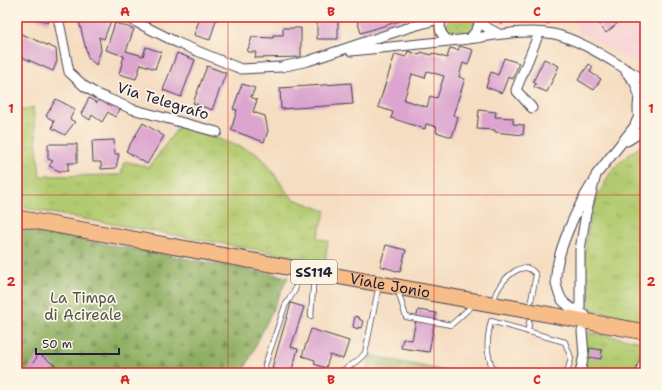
<svg xmlns="http://www.w3.org/2000/svg" width="662" height="390" font-family="'Shantell Sans',sans-serif">
<defs>
<pattern id="grass-tufts" width="24" height="20" patternUnits="userSpaceOnUse"><rect width="24" height="20" fill="#b3cb70"/><path d="M3 7l-1-3M5 7V3M7 7l1-3M15 17l-1-3M17 17v-4M19 17l1-3" fill="none" stroke="#9aae62"/></pattern>
<pattern id="forest-firs" width="22" height="20" patternUnits="userSpaceOnUse"><rect width="22" height="20" fill="#8eaf62"/><path d="M5 1l3.5 6h-7zM16 11l3.5 6h-7z" fill="#748e52"/></pattern>
<pattern id="garden-dots" width="8" height="8" patternUnits="userSpaceOnUse"><rect width="8" height="8" fill="#b3cb70"/><path d="M2 2h.1M6 6h.1" fill="none" stroke="#9aae62" stroke-width="1.8" stroke-linecap="round"/></pattern>
</defs>
<rect width="100%" height="100%" fill="#fcf5e5"/>
<filter id="ink" filterUnits="userSpaceOnUse"><feTurbulence type="fractalNoise" baseFrequency=".025" numOctaves="2"/><feDisplacementMap in="SourceGraphic" scale="8" xChannelSelector="R" yChannelSelector="G"/><feConvolveMatrix kernelMatrix="1 2 1 2 8 2 1 2 1" color-interpolation-filters="sRGB"/></filter>
<filter id="wash" filterUnits="userSpaceOnUse"><feTurbulence type="fractalNoise" baseFrequency=".012" numOctaves="4" result="noise"/><feDisplacementMap in="SourceGraphic" scale="16" xChannelSelector="R" yChannelSelector="G"/><feGaussianBlur stdDeviation="0.9" result="paint"/><feColorMatrix in="noise" values="0 0 0 0 0 0 0 0 0 0 0 0 0 0 0 0 0 1.4 0 .05"/><feComposite in="paint" operator="in"/></filter>
<g filter="url(#wash)">
<rect width="100%" height="100%" fill="#f5ddc1"/>
<path fill="#f7cfd3" d="M 572,17 L 645,17 L 645,68 L 587,36 L 579,33 Z"/>
<path fill="url(#grass-tufts)" stroke="#6a7656" d="M 33,107 L 40,176 L 121,175 L 125,161 L 149,167 L 180,125 L 254,152 L 266,162 L 288,194 L 294,199 L 326,211 L 317,238 L 328,241 L 325,262 L 17,207 L 17,112 Z
M 645,143 L 645,323 L 593,310 L 584,303 L 582,291 L 587,290 L 589,284 L 581,281 C 586,247 586,214 604,184 C 607,179 610,172 614,168 C 623,158 634,151 645,143 Z
M 582,331 L 643,342 L 643,346 L 645,346 L 645,373 L 575,373 Z"/>
<path fill="url(#forest-firs)" stroke="#58684e" d="M 17,228 L 288,277 L 243,373 L 17,373 Z
M 370,355 L 455,373 L 365,373 Z"/>
<path fill="url(#garden-dots)" stroke="#6a7656" d="M 450,17 L 474,17 L 474,26 L 467,35 L 451,36 L 445,30 L 446,25 Z"/>
<g id="blocks">
<path fill="#dca5cf" fill-rule="evenodd" d="M 34,17 L 50,17 L 50,18 L 48,23 Z
M 78,17 L 112,18 L 104,39 L 99,37 L 101,50 L 96,65 L 88,58 Z
M 200,17 L 217,17 L 210,40 L 194,35 Z
M 317,17 L 338,17 L 338,39 L 317,39 Z
M 356,17 L 412,17 L 361,33 Z
M 498,17 L 514,17 L 501,24 Z
M 543,17 L 560,17 L 547,24 Z
M 593,17 L 625,17 L 606,33 Z
M 115,23 L 134,29 L 126,51 L 143,56 L 146,47 L 161,52 L 155,69 L 141,64 L 136,79 L 119,74 L 124,56 L 106,50 Z
M 283,28 L 301,28 L 301,57 L 255,58 L 256,52 L 247,52 L 252,37 L 273,38 L 273,35 L 283,35 Z
M 17,32 L 56,49 L 57,61 L 53,71 L 17,55 Z
M 460,46 L 473,50 L 468,65 L 463,63 L 459,77 L 465,79 L 453,115 L 458,117 L 452,137 L 436,132 L 437,127 L 426,124 L 425,129 L 391,118 L 393,112 L 378,107 L 395,54 L 406,57 L 408,51 L 420,55 L 421,52 L 431,55 L 432,53 L 447,58 L 450,48 L 458,50 ZM 427,71 L 444,76 L 437,98 L 430,96 L 427,107 L 404,100 L 412,74 L 425,78 Z
M 177,53 L 195,60 L 181,97 L 163,90 Z
M 504,58 L 519,63 L 513,79 L 508,77 L 502,93 L 486,87 L 491,72 L 498,75 Z
M 544,59 L 559,66 L 547,92 L 534,87 L 536,84 L 533,82 Z
M 589,64 L 593,67 L 590,72 L 601,79 L 594,90 L 578,80 Z
M 207,66 L 226,73 L 212,110 L 193,103 Z
M 351,83 L 353,104 L 281,109 L 280,88 Z
M 242,84 L 255,88 L 251,97 L 257,100 L 253,112 L 265,116 L 268,131 L 264,142 L 231,130 L 237,110 L 233,109 Z
M 89,98 L 97,103 L 99,99 L 121,108 L 115,117 L 108,112 L 102,122 L 92,115 L 90,120 L 81,114 Z
M 56,99 L 75,109 L 70,119 L 75,122 L 65,135 L 52,128 L 54,121 L 46,116 Z
M 479,110 L 496,112 L 495,117 L 513,118 L 513,124 L 524,125 L 523,135 L 495,132 L 495,130 L 477,129 Z
M 143,123 L 164,136 L 147,164 L 126,151 Z
M 114,140 L 115,154 L 119,154 L 116,168 L 101,169 L 101,162 L 93,162 L 92,141 Z
M 48,144 L 77,144 L 77,163 L 68,163 L 68,171 L 59,171 L 49,166 L 53,161 L 48,159 Z
M 386,245 L 406,250 L 400,272 L 380,266 Z
M 291,303 L 304,307 L 291,347 L 298,349 L 291,373 L 287,373 L 272,368 Z
M 418,310 L 436,313 L 429,352 L 401,348 L 403,339 L 412,340 Z
M 355,316 L 360,318 L 359,319 L 363,321 L 361,328 L 358,327 L 358,329 L 353,327 Z
M 311,329 L 349,341 L 343,359 L 330,355 L 326,368 L 314,364 L 315,360 L 302,356 Z
M 590,348 L 602,350 L 601,359 L 588,357 Z
M 39,354 L 56,366 L 51,373 L 26,373 Z"/>
</g>
</g>
<g filter="url(#ink)">
<use href="#blocks" fill-opacity="0" stroke="#423e4f" stroke-width="1"/>
<g fill="none" stroke-linecap="round" stroke-linejoin="round">
<g stroke="#423e4f" stroke-width="6">
<path id="service" d="M 398,291 L 406,317 L 451,325 L 473,305
M 493,303 C 494,299 495,295 497,291 C 504,278 524,257 536,275 L 531,301
M 311,316 L 314,274
M 528,332 L 529,322
M 266,373 L 265,365 L 285,306 L 295,290 L 299,271
M 337,373 C 348,368 357,363 365,353 L 379,285
M 494,373 C 486,352 486,343 491,321 L 565,342 L 571,358 L 567,373
M 638,373 L 645,352"/>
</g>
<g stroke="#423e4f" stroke-width="11">
<path id="minor" d="M 58,17 L 69,72 L 84,86 L 97,94 L 132,109 L 217,132
M 126,17 L 178,43 L 241,69 L 281,67 L 308,61 L 407,28 L 442,18
M 443,17 C 437,27 440,35 449,41
M 479,21 L 486,27 L 499,34
M 469,39 C 497,35 529,28 558,35 C 590,44 616,65 645,80
M 351,51 L 469,39 C 476,32 480,27 479,17
M 626,72 L 635,83 L 639,95
M 645,86 L 642,87 C 638,97 636,114 641,124 L 645,125
M 532,108 L 516,90 L 539,33
M 627,141 L 645,130
M 580,308 L 580,250 L 586,213 L 596,175 L 634,127 L 638,118
M 585,315 C 577,311 568,308 562,300 C 560,296 556,287 556,282 C 554,256 577,208 591,185
M 580,373 L 584,355 L 582,331"/>
</g>
<g stroke="#423e4f" stroke-width="17">
<g id="primary">
<path id="s1" d="M 17,218 L 645,332"/>
</g>
</g>
<use href="#service" stroke="#fff" stroke-width="4.5"/>
<use href="#minor" stroke="#fff" stroke-width="9"/>
<use href="#primary" stroke="#f7bd88" stroke-width="15"/>
</g>
</g>
<path fill="none" stroke="#d62828" stroke-width="1" stroke-opacity="0.55" d="M 228,17 L 228,373M 434,17 L 434,373M 17,195 L 645,195"/>
<g text-anchor="middle" stroke-width="3.5" stroke-linejoin="round" paint-order="stroke">
<rect fill="#fcf5e5" stroke="#63616e" stroke-width="1" x="291" y="260" width="46" height="24" rx="3"/>
<g font-size="14" font-weight="bold" fill="#22223b">
<text x="314" y="277">SS114</text>
</g>
<g font-size="15" fill="#22223b" stroke="#fcf5e5">
<text transform="translate(163 101) rotate(17)" y="5">Via Telegrafo</text>
<text dy="5" stroke="none"><textPath href="#s1" startOffset="379">Viale Jonio</textPath></text>
</g>
<g font-size="15" fill="#4e554b" stroke="#fcf5e5">
<text x="83" y="303">La Timpa<tspan x="83" dy="17">di Acireale</tspan></text>
</g>
</g>
<rect width="662" height="390" fill="none" stroke="#fcf5e5" stroke-width="44"/>
<path d="M36 348v6h83v-6" fill="none" stroke="#22223b" stroke-width="2"/>
<text x="42" y="348" font-size="12" fill="#22223b" stroke="#fcf5e5" stroke-width="3" paint-order="stroke">50 m</text>
<rect x="22" y="22" width="618" height="346" fill="none" stroke="#d62828" stroke-width="1.5"/>
<g font-size="13" text-anchor="middle" font-weight="bold" fill="#d62828">
<text x="125" y="16">A</text>
<text x="331" y="16">B</text>
<text x="537" y="16">C</text>
<text x="11" y="113">1</text>
<text x="651" y="113">1</text>
<text x="11" y="286">2</text>
<text x="651" y="286">2</text>
<text x="125" y="384">A</text>
<text x="331" y="384">B</text>
<text x="537" y="384">C</text>
</g>
</svg>
